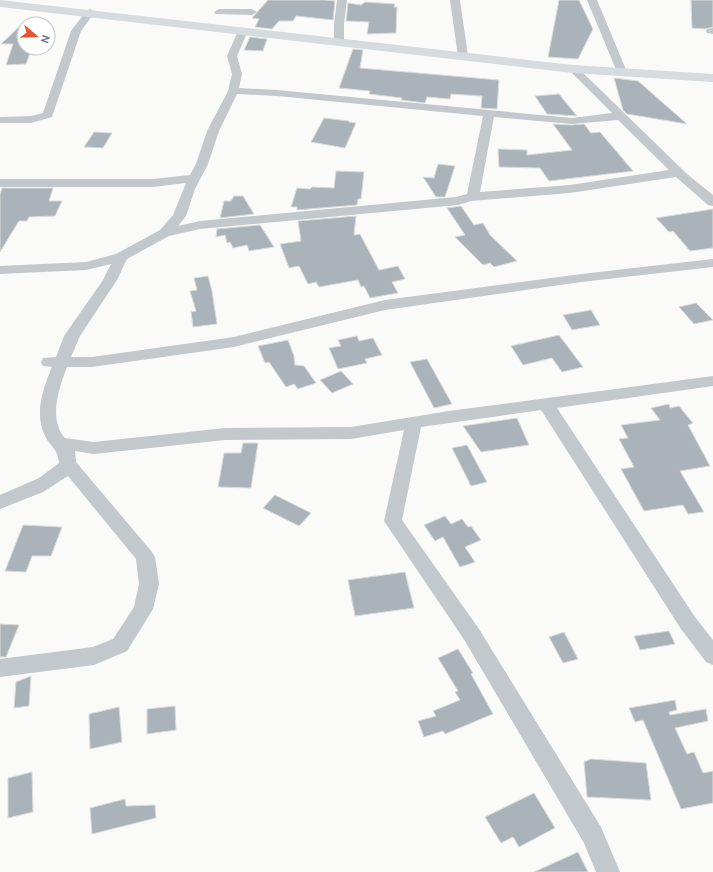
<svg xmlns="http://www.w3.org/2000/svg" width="713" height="872" font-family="Cabin,sans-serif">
<rect width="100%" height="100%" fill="#fafaf8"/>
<path fill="#aab3b9" stroke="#dcdcda" d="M 268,0 L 325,0 L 335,1 L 333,20 L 296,16 L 293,21 L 279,21 L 272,29 L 255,27 L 259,19 L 252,18 Z
M 559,0 L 579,0 L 593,29 L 578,59 L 548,57 Z
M 691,0 L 713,0 L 713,27 L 705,29 L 692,28 Z
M 365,2 L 395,4 L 394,7 L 397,7 L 396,33 L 367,34 L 369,22 L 346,21 L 348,3 L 361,5 Z
M 23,23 L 33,24 L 24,24 L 24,48 L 32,48 L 26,64 L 6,65 L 13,44 L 1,44 Z
M 250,37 L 267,39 L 263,51 L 244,50 Z
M 353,49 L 363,50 L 360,68 L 499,80 L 497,109 L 481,108 L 482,96 L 451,94 L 450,99 L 427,97 L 425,103 L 401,100 L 402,98 L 369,94 L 370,91 L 339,88 Z
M 614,78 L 638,81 L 687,124 L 627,114 L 623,110 Z
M 559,94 L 577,116 L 547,114 L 535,96 Z
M 324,118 L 349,121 L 349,122 L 356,123 L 345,148 L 311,142 Z
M 553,124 L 572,125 L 584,124 L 591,133 L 600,132 L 633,171 L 549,181 L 540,168 L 499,167 L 498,149 L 527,150 L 527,155 L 572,150 Z
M 94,132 L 112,133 L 103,148 L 84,147 Z
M 438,164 L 455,166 L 445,197 L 436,197 L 423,177 L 434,178 Z
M 336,171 L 364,172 L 361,199 L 358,199 L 357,205 L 297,210 L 297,207 L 291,207 L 297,188 L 310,189 L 312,187 L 334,188 Z
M 2,188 L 53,188 L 49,201 L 62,201 L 55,216 L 29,217 L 27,221 L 19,221 L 0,252 L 0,194 Z
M 234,196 L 243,196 L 254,214 L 220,218 L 224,201 L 231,201 Z
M 461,206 L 474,225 L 483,223 L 490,235 L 517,261 L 494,267 L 490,263 L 483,265 L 455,237 L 465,235 L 447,208 Z
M 713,209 L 713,248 L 690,251 L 673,231 L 669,232 L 656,218 Z
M 356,216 L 354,235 L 360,234 L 379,270 L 398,266 L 405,279 L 392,282 L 398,293 L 370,298 L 364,286 L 361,287 L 358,280 L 319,287 L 316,282 L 308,284 L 299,266 L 289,268 L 280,244 L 301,241 L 298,221 Z
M 260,225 L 274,247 L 249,251 L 247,245 L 233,248 L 230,242 L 227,243 L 225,235 L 216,237 L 217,229 Z
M 208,276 L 212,291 L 217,324 L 193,327 L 191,312 L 196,311 L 190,291 L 197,290 L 194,278 Z
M 696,303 L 713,320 L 694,324 L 679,307 Z
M 591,310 L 600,325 L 572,330 L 563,315 Z
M 559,335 L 583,367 L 562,372 L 552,358 L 523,365 L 511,346 Z
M 357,336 L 359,341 L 373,338 L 382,355 L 365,359 L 367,363 L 338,369 L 329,348 L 341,346 L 338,340 Z
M 288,340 L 294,356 L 295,365 L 304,366 L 316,383 L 298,389 L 294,384 L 286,387 L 269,362 L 265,363 L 258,346 Z
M 427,359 L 452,404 L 434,408 L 410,362 Z
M 341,371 L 353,384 L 332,393 L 320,380 Z
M 669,404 L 670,408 L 679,406 L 693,423 L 688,425 L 710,466 L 680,471 L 704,512 L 688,514 L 683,505 L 644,511 L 621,469 L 634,467 L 619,439 L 628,438 L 621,425 L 660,420 L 651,408 Z
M 517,418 L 529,445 L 481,452 L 463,426 Z
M 243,443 L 258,443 L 251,488 L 218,487 L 224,453 L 241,453 Z
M 467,445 L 487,482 L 471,486 L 452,448 Z
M 275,495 L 311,513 L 299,526 L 263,508 Z
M 445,516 L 451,524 L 462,519 L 468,527 L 471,526 L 481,540 L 465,547 L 475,562 L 460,567 L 443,537 L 435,541 L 424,525 Z
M 23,525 L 62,527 L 51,556 L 32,556 L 26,572 L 5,571 Z
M 405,572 L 414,608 L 355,616 L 348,580 Z
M 0,624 L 19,625 L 6,657 L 0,657 Z
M 669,631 L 675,644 L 640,650 L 634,636 Z
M 564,632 L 578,659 L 563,663 L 549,637 Z
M 458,649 L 473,673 L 471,674 L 493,714 L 445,734 L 443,731 L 424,737 L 418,721 L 436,716 L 433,711 L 460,700 L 455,692 L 458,691 L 438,658 Z
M 31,676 L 29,706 L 14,708 L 16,682 Z
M 675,700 L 677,710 L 669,712 L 670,715 L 706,709 L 708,721 L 675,728 L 687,754 L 694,752 L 703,773 L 713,771 L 713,803 L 681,809 L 643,720 L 635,722 L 629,708 Z
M 175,706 L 176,730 L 147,734 L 147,709 Z
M 119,707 L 122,742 L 90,749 L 89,714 Z
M 591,759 L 646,763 L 651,800 L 587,797 L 584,762 Z
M 32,772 L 33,812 L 8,818 L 8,778 Z
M 534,793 L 555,828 L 519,847 L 513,837 L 501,843 L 485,817 Z
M 125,799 L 126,806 L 155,805 L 156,818 L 92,834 L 90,808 Z
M 578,852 L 588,872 L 534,872 Z"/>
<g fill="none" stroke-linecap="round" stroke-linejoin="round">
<path fill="#c3c8cc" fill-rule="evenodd" d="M 337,0 L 347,0 L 344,24 L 344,42 L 339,45 L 334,42 L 334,24 Z
M 450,0 L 460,0 L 468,56 L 463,59 L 458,56 Z
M 587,0 L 597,0 L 627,72 L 626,74 L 618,74 L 617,72 Z
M 90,9 L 95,12 L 81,31 L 52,117 L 31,123 L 0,123 L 0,117 L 31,116 L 43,113 L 71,31 L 87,10 Z
M 219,9 L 252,9 L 257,12 L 252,15 L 216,14 L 214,12 Z
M 243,28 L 248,31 L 237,56 L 242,74 L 239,88 L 277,90 L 572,118 L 612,113 L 568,69 L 573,66 L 577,67 L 687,174 L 713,195 L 713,206 L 708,205 L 676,177 L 570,193 L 471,201 L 458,205 L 200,229 L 169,236 L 127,259 L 117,280 L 80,336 L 71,357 L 92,357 L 234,337 L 385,300 L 581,274 L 713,259 L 713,267 L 581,282 L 385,310 L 234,347 L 92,367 L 67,367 C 59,388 48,419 65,438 L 94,442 L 225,428 L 351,427 L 449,411 L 713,376 L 713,386 L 557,408 L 695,617 L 713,640 L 713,665 L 706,662 L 681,629 L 541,410 L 421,427 L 402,520 L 479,629 L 601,827 L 620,872 L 596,872 L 584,843 L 465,641 L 384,521 L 404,430 L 351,439 L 225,440 L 94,454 L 75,451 L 76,462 L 152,552 L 155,557 L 159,584 L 153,609 L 127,651 L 94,665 L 0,677 L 0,659 L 93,647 L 113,639 L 134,607 L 139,584 L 136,559 L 68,476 L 43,492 L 0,509 L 0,495 L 39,478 L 59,463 C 57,447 51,448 45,436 C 34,414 43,388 52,367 L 43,366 L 41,362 L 43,358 L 56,357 L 64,336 L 103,280 L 111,264 L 86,270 L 0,274 L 0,266 L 86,262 L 116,254 L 160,230 L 173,215 L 186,183 L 153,187 L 0,187 L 0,179 L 153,179 L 190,175 L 196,164 L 207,131 L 228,91 L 232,74 L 227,56 L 238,31 ZM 237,94 L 277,96 L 483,116 L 467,194 L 456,197 L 200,221 L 178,226 L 186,216 L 195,189 L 208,164 L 219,131 ZM 494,117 L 572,124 L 618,120 L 669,170 L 570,185 L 480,192 Z
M 713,28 L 713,34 L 707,33 L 706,31 L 707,29 Z"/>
<path fill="#d6dbdf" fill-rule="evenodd" d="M 0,0 L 573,65 L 713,74 L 713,82 L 573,73 L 0,7 Z"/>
</g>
<g transform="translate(36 36) rotate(109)"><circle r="19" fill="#ffffff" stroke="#c1c8cd"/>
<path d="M0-3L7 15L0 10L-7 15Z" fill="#e4572e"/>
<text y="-6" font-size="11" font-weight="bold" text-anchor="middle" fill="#657683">N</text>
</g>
</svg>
